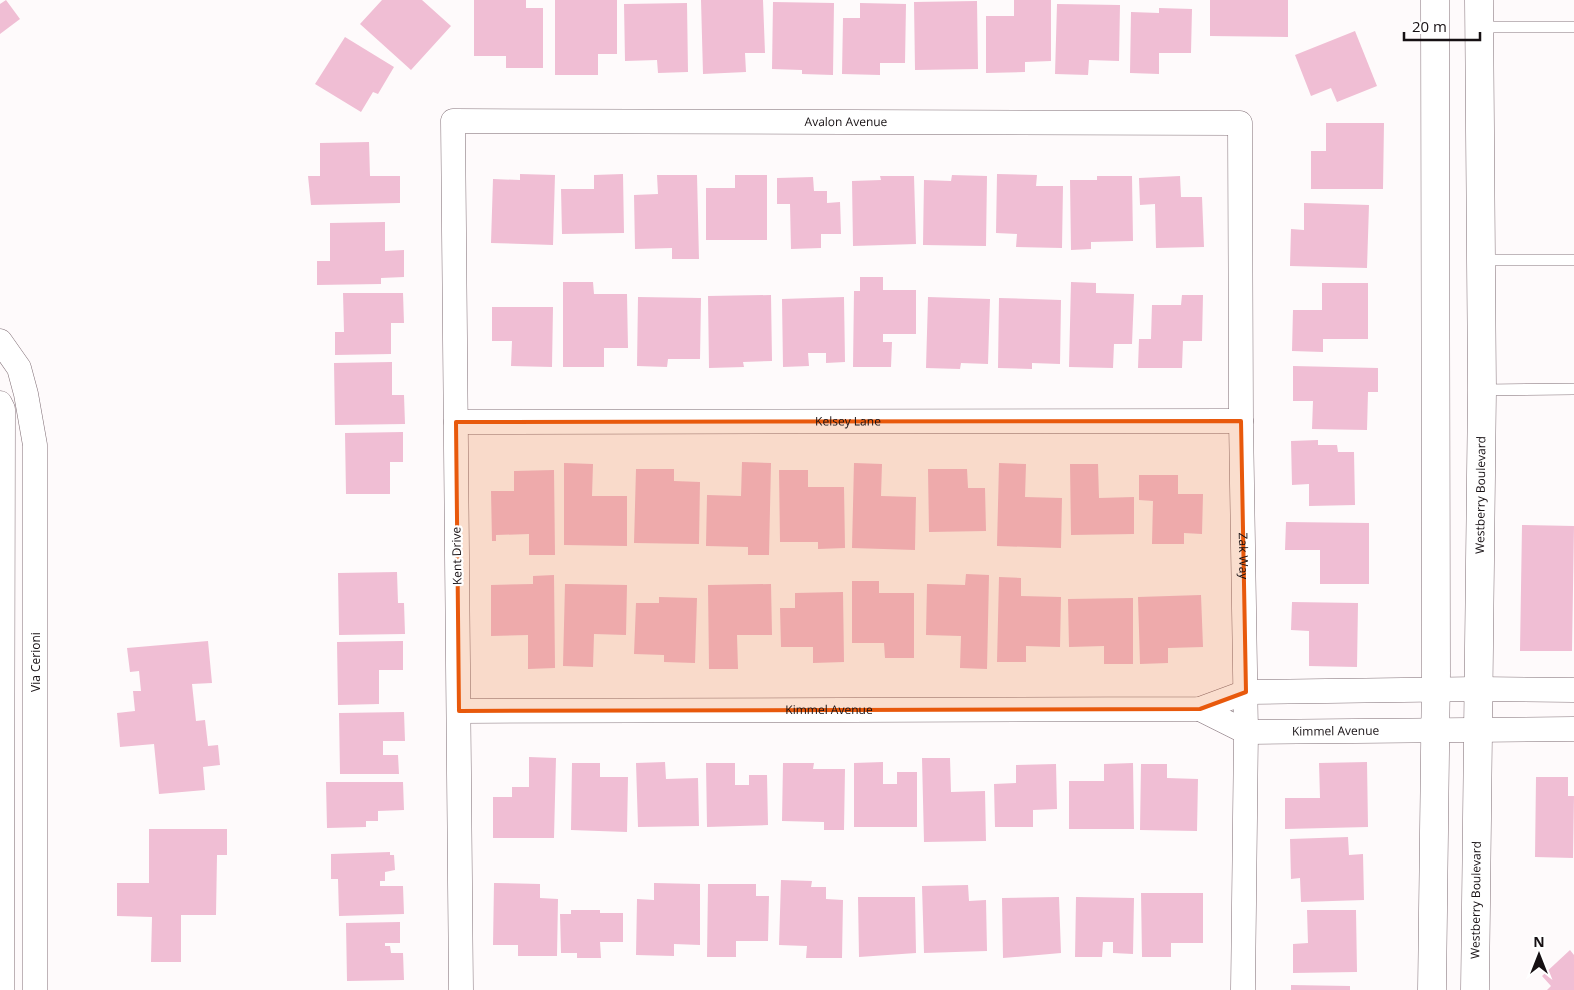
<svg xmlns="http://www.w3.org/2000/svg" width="1574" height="990" font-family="'Open Sans',sans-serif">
<rect width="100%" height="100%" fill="#fefafb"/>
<path fill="#f0bed4" d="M 6,0 L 20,19 L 0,34 L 0,4 Z
M 382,0 L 422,0 L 451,26 L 411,70 L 360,24 Z
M 474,0 L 526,0 L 526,8 L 543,8 L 543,68 L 506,68 L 506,56 L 474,56 Z
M 555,0 L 617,0 L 617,54 L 598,54 L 598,75 L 555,75 Z
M 701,0 L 763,0 L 765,53 L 745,53 L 746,72 L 703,74 Z
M 1014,0 L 1051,0 L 1051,61 L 1025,62 L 1025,72 L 986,73 L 986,16 L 1014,16 Z
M 1210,0 L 1288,0 L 1288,37 L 1210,36 Z
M 977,1 L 978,69 L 915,70 L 914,2 Z
M 773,2 L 834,3 L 833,75 L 802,74 L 802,70 L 772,69 Z
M 687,3 L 688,72 L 658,73 L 657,60 L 625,61 L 624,4 Z
M 860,3 L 906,4 L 905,63 L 880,63 L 880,75 L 842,74 L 843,18 L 860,18 Z
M 1057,4 L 1120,5 L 1119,61 L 1089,60 L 1088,75 L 1055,74 Z
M 1159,8 L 1192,9 L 1191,53 L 1159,53 L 1159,74 L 1130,73 L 1131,12 L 1159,13 Z
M 1355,31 L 1377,86 L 1337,102 L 1331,88 L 1311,96 L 1295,55 Z
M 345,37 L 394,67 L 378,94 L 373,92 L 361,112 L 315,84 Z
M 1326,123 L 1384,123 L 1383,189 L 1311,189 L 1311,151 L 1326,151 Z
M 369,142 L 370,176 L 400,176 L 400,203 L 311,205 L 308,176 L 320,176 L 320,143 Z
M 520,174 L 555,175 L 553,245 L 491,243 L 493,179 L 520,180 Z
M 623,174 L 624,233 L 562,234 L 561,189 L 594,189 L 594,175 Z
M 997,174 L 1037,175 L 1036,186 L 1063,186 L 1062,248 L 1016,247 L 1017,234 L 996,233 Z
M 657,175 L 697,175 L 699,259 L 672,259 L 672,248 L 635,249 L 634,195 L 658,194 Z
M 735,175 L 767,175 L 767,240 L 706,240 L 706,188 L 735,188 Z
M 952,175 L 987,176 L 986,246 L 923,245 L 924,180 L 951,181 Z
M 880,176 L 914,176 L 916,244 L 853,246 L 852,181 L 881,180 Z
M 1097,176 L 1132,176 L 1133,241 L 1091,242 L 1091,249 L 1071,250 L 1070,180 L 1097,180 Z
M 1180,176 L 1181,197 L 1202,197 L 1204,247 L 1156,248 L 1155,204 L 1140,205 L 1139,178 Z
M 813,177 L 814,191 L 827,191 L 827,203 L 840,202 L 841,234 L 821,234 L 821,248 L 791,249 L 790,204 L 777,204 L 777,178 Z
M 1304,203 L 1369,205 L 1367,268 L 1290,266 L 1291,229 L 1304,230 Z
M 385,222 L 385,251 L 404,250 L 404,277 L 381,278 L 381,284 L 317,285 L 317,261 L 330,261 L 330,223 Z
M 860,277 L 883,277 L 883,290 L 916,290 L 916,334 L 883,334 L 883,342 L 892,342 L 891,367 L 853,367 L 854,291 L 860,291 Z
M 563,282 L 593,282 L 594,294 L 627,294 L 628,348 L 604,348 L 604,367 L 563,367 Z
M 1071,282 L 1096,283 L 1096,293 L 1134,294 L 1132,344 L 1114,344 L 1113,368 L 1069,367 Z
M 1322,283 L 1368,283 L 1368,339 L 1323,339 L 1323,352 L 1292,351 L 1293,310 L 1322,310 Z
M 343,293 L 403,293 L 404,323 L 391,323 L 391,354 L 335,355 L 335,332 L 344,332 Z
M 771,295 L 772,361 L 743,362 L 744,367 L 709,368 L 708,296 Z
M 1182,295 L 1203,295 L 1202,341 L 1183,341 L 1182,368 L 1138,368 L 1139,339 L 1151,339 L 1152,305 L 1181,305 Z
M 638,297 L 701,298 L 700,359 L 668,359 L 667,367 L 637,366 Z
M 844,297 L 845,362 L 826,363 L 826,353 L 808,353 L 809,366 L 783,367 L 782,299 Z
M 928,297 L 990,299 L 988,364 L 961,363 L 960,369 L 926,368 Z
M 999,298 L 1061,300 L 1060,364 L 1032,363 L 1032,369 L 998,368 Z
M 492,307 L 553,307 L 552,367 L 511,366 L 512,341 L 492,341 Z
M 392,362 L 392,395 L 404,395 L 405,424 L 335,425 L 334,363 Z
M 1293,366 L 1378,368 L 1378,392 L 1368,392 L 1367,430 L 1312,429 L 1313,401 L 1293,401 Z
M 403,432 L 403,462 L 390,462 L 390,494 L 346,494 L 345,433 Z
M 1318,440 L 1318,445 L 1337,445 L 1338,452 L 1354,452 L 1355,505 L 1309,506 L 1309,484 L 1292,485 L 1291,441 Z
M 742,462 L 771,463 L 769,555 L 748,555 L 748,547 L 706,546 L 707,495 L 741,496 Z
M 564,463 L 593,464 L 592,496 L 627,496 L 627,546 L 564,545 Z
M 854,463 L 882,464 L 881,496 L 916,497 L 915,550 L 852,548 Z
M 999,463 L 1026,464 L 1025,497 L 1062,498 L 1061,548 L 997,546 Z
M 1070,464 L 1098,464 L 1099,498 L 1134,497 L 1134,534 L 1071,535 Z
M 636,469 L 674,469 L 674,481 L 700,482 L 699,544 L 634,543 Z
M 928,469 L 967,469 L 968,488 L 985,488 L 986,531 L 929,532 Z
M 554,470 L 555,555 L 529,555 L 529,534 L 496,535 L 496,541 L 492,541 L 491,491 L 514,491 L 514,471 Z
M 779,470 L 808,470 L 808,487 L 844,487 L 845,548 L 818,549 L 818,542 L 780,542 Z
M 1139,475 L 1178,475 L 1178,494 L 1203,494 L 1202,534 L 1184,533 L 1184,544 L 1152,544 L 1153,501 L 1139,500 Z
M 1286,522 L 1369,523 L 1369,584 L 1320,584 L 1320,550 L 1285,550 Z
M 1522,525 L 1574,526 L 1572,651 L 1520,651 Z
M 397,572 L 398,603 L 404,603 L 405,634 L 339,635 L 338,573 Z
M 966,574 L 989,575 L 987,669 L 960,668 L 961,636 L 926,635 L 927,584 L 965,585 Z
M 554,575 L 555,668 L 528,669 L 528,635 L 491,636 L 491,585 L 533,584 L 533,576 Z
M 999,577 L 1021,578 L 1021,596 L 1061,597 L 1060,647 L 1026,646 L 1026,662 L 997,662 Z
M 852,581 L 879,581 L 879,593 L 914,593 L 914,658 L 885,658 L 884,643 L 852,643 Z
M 565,584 L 627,585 L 626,635 L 594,634 L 593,667 L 563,666 Z
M 771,584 L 772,635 L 737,635 L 738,669 L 709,669 L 708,585 Z
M 843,592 L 844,662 L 813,663 L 813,647 L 781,647 L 780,608 L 795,608 L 795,593 Z
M 1201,595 L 1203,647 L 1168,648 L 1168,663 L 1140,664 L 1138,597 Z
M 659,597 L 697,598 L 695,663 L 664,662 L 664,655 L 634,654 L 636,603 L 659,603 Z
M 1133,598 L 1133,664 L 1104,664 L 1104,646 L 1069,647 L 1068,599 Z
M 1292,602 L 1358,603 L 1357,667 L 1309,666 L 1309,631 L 1291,630 Z
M 208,641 L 212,683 L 192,684 L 196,721 L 205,720 L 208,746 L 218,745 L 220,765 L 203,767 L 205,790 L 159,794 L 154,744 L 120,747 L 117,713 L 135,711 L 133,691 L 141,691 L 139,671 L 130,672 L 127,648 Z
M 403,641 L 403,670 L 379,670 L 379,704 L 338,705 L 337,642 Z
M 404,712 L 405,741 L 383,741 L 383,755 L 398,755 L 399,774 L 340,774 L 339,713 Z
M 529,757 L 556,758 L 554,838 L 493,838 L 493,797 L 512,797 L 512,787 L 529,787 Z
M 922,758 L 950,758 L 951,792 L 985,791 L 986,841 L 924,842 Z
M 665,762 L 666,779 L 698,778 L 699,826 L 638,827 L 636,763 Z
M 883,762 L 883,784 L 897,784 L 897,772 L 917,772 L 917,827 L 854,827 L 854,763 Z
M 1367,762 L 1368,827 L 1285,829 L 1285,798 L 1320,798 L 1319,763 Z
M 572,763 L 600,763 L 600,777 L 628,777 L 627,832 L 571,830 Z
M 706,763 L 735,763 L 735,785 L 749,785 L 749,775 L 767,775 L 768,825 L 707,827 Z
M 783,763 L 814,763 L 813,769 L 845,769 L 844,830 L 824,830 L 824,822 L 782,821 Z
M 1133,763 L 1134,829 L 1069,829 L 1069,781 L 1104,781 L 1104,764 Z
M 1056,764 L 1057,809 L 1033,810 L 1033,827 L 995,827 L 994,784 L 1016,783 L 1016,765 Z
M 1141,764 L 1167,764 L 1167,778 L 1198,779 L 1197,831 L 1140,830 Z
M 1536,777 L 1568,777 L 1568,796 L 1574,796 L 1573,858 L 1535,857 Z
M 326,782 L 403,782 L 404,810 L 378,811 L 378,821 L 366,821 L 366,827 L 327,828 Z
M 149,829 L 227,829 L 227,855 L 217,855 L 216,915 L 181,915 L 181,962 L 151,962 L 152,917 L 117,916 L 117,883 L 149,883 Z
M 1348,837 L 1349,855 L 1363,854 L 1364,900 L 1301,902 L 1300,878 L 1291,879 L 1290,839 Z
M 390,852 L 390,855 L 394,855 L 395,870 L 385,872 L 385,881 L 380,881 L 380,886 L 403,886 L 404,914 L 339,916 L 338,879 L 331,879 L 331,854 Z
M 781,880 L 812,881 L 811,887 L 826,887 L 826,899 L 843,900 L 842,958 L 806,958 L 807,946 L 779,945 Z
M 494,883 L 540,884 L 540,898 L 558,899 L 557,956 L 518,956 L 518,945 L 493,945 Z
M 654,883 L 700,884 L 700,945 L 674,944 L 674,956 L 636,955 L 637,899 L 654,900 Z
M 708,884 L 756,884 L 756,896 L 769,896 L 768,941 L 736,941 L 736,957 L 707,957 Z
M 968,885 L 969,901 L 986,900 L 987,951 L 924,953 L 922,886 Z
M 1141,893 L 1203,893 L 1203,943 L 1171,943 L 1171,957 L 1142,957 Z
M 858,897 L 915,897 L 916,953 L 859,957 Z
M 1059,897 L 1061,953 L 1003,958 L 1002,898 Z
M 1076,897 L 1134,898 L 1133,954 L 1113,953 L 1113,942 L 1103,942 L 1102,957 L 1075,957 Z
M 571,910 L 600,910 L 600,913 L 623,913 L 623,942 L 600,942 L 601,958 L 577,958 L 577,953 L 561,953 L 560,914 L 571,914 Z
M 1307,910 L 1356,910 L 1357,972 L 1293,973 L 1293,944 L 1308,943 Z
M 400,922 L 400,943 L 385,943 L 385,946 L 390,946 L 391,953 L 403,953 L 404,980 L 347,981 L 346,923 Z
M 1570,950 L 1574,955 L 1574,990 L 1547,990 L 1551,986 L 1542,976 Z
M 1291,985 L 1350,986 L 1350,990 L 1291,990 Z"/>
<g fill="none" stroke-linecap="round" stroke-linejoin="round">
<g stroke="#806f76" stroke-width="12">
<path id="service" d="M 1479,27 L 1574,27
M 1481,260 L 1574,260
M 1482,390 L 1574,389"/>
</g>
<g stroke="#806f76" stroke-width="25">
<g id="minor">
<path d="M 0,341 L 19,368 L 26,394 L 35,445 L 35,990"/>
<path d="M 0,403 L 3,409 L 2,990"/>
<path id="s1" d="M 456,422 L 1241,421"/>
<path id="s2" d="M 1200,709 L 1246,732 L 1574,729"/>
<path id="s3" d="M 459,711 L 1200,709 L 1246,692 L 1478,689 L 1574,690"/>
<path id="s4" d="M 461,990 L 453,121 L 1240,123 L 1241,421 L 1246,732 L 1243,990"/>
</g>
</g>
<g stroke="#806f76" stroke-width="29">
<g id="tertiary">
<path d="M 1432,990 L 1436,673 L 1435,0"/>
<path id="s5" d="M 1475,990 L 1482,390 L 1479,0"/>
</g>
</g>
<use href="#service" stroke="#fff" stroke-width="11"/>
<use href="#minor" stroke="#fff" stroke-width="24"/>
<use href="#tertiary" stroke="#fff" stroke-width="28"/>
</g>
<path fill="#e8590c" fill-opacity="0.2" stroke="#e8590c" stroke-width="4" stroke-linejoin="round" d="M 1241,421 L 1246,692 L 1200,709 L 459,711 L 456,422 Z"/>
<g text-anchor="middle" stroke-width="4.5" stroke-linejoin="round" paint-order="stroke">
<g font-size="12" fill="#161013" stroke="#fff">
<text dy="4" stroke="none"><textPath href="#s4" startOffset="1262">Avalon Avenue</textPath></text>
<text dy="4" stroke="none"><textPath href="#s1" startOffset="392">Kelsey Lane</textPath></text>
<text dy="4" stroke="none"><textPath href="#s5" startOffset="495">Westberry Boulevard</textPath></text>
<text transform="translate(457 556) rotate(-91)" y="4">Kent Drive</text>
<text dy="4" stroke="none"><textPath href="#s4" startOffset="2089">Zak Way</textPath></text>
<text transform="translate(36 662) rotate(-90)" y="4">Via Cerioni</text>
<text dy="4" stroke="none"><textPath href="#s3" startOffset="370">Kimmel Avenue</textPath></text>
<text dy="4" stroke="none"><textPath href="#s2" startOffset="141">Kimmel Avenue</textPath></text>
<text dy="4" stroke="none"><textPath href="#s5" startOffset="90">Westberry Boulevard</textPath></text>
</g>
</g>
<g transform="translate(1539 955)" stroke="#ffffff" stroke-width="4" paint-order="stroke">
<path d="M0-4L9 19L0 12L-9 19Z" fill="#161013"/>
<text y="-8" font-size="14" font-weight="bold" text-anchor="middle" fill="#161013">N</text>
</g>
<path d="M1404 32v8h76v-8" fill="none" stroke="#161013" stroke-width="2.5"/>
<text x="1412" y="32" font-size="15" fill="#161013" stroke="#ffffff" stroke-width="4" paint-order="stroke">20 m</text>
</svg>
